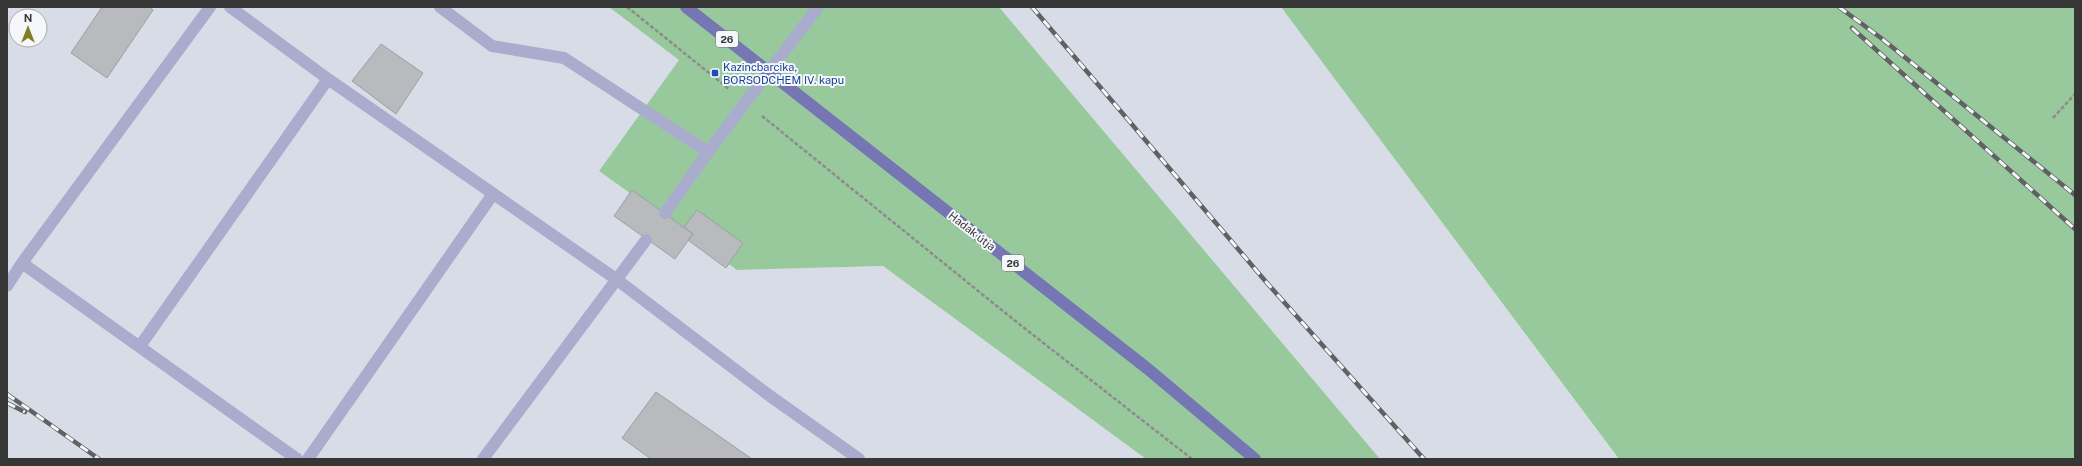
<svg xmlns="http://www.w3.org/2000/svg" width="2082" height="466" font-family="'Public Sans',sans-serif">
<rect width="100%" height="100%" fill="#e9eaed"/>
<path fill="#d8dce6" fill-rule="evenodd" d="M 7,7 L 609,7 L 680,60 L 599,171 L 737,270 L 883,266 L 1146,459 L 7,459 ZM 16,16 L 40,16 L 40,40 L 16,40 Z
M 999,7 L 1281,7 L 1619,459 L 1380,459 Z"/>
<path fill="#97c99d" d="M 609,7 L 999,7 L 1380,459 L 1146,459 L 883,266 L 737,270 L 599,171 L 679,60 Z
M 1281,7 L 2075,7 L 2075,459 L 1619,459 Z"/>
<path fill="#b9babd" stroke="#9e9fa2" d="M 102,7 L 150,7 L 153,10 L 107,78 L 71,53 Z
M 381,44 L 423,73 L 396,114 L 352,81 Z
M 632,190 L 693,234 L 675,259 L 614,216 Z
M 697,210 L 743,243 L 726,268 L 688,240 L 693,234 L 684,227 Z
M 656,392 L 752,459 L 651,459 L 622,438 Z"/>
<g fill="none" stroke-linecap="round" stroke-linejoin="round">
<path stroke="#8c8c8e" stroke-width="2.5" stroke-dasharray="4 2" stroke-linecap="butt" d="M 627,7 L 729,89
M 762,116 L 1014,320 L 1192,459
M 2053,118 L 2075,94"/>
<path stroke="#aaacce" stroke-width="12" d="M 230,7 L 328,79 L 616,279 L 770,396 L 859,459
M 440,7 L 492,46 L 564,58 L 708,152
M 665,213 L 708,152 L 818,7
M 22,263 L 210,7
M 7,286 L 22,263 L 297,459
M 140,346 L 328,79
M 308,459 L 493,194
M 483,459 L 646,240"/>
<path stroke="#7676b4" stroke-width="12" d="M 686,7 L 1148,369 L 1255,459"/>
<g stroke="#616163" stroke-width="4.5">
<path id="rail" d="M 1032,7 L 1267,283 L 1424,459
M 1839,7 L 1881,38 L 2075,195
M 1852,28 L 2075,229
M 7,394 L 99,459
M 7,403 L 25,412"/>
</g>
<use href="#rail" stroke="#f6f7fa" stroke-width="3" stroke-dasharray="9" stroke-linecap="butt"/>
</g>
<rect fill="#1a4fb4" stroke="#f6f7fa" stroke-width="1.5" x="711" y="69" width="8" height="8" rx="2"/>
<g text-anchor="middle" stroke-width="4" stroke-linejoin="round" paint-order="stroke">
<g fill="#f6f7fa" stroke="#707072" stroke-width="1">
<rect x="716" y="31" width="22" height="16" rx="3"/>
<rect x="1002" y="255" width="22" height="16" rx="3"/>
</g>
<g font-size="10" font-weight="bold" fill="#363637">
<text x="727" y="43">26</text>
<text x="1013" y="267">26</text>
</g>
<g font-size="11" fill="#164399" stroke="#f6f7fa" text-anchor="start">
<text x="723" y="71">Kazincbarcika,<tspan x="723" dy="13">BORSODCHEM IV. kapu</tspan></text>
</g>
<g font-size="11" fill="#363637" stroke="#f6f7fa">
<text transform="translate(972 231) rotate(38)" y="4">Hadak útja</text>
</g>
</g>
<rect width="2082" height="466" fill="none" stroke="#363637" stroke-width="16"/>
<g transform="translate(28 28)"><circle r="19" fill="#f6f7fa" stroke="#a9aaac"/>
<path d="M0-3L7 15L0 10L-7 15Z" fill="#817d25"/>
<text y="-6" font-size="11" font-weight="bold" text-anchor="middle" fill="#363637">N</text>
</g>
</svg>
